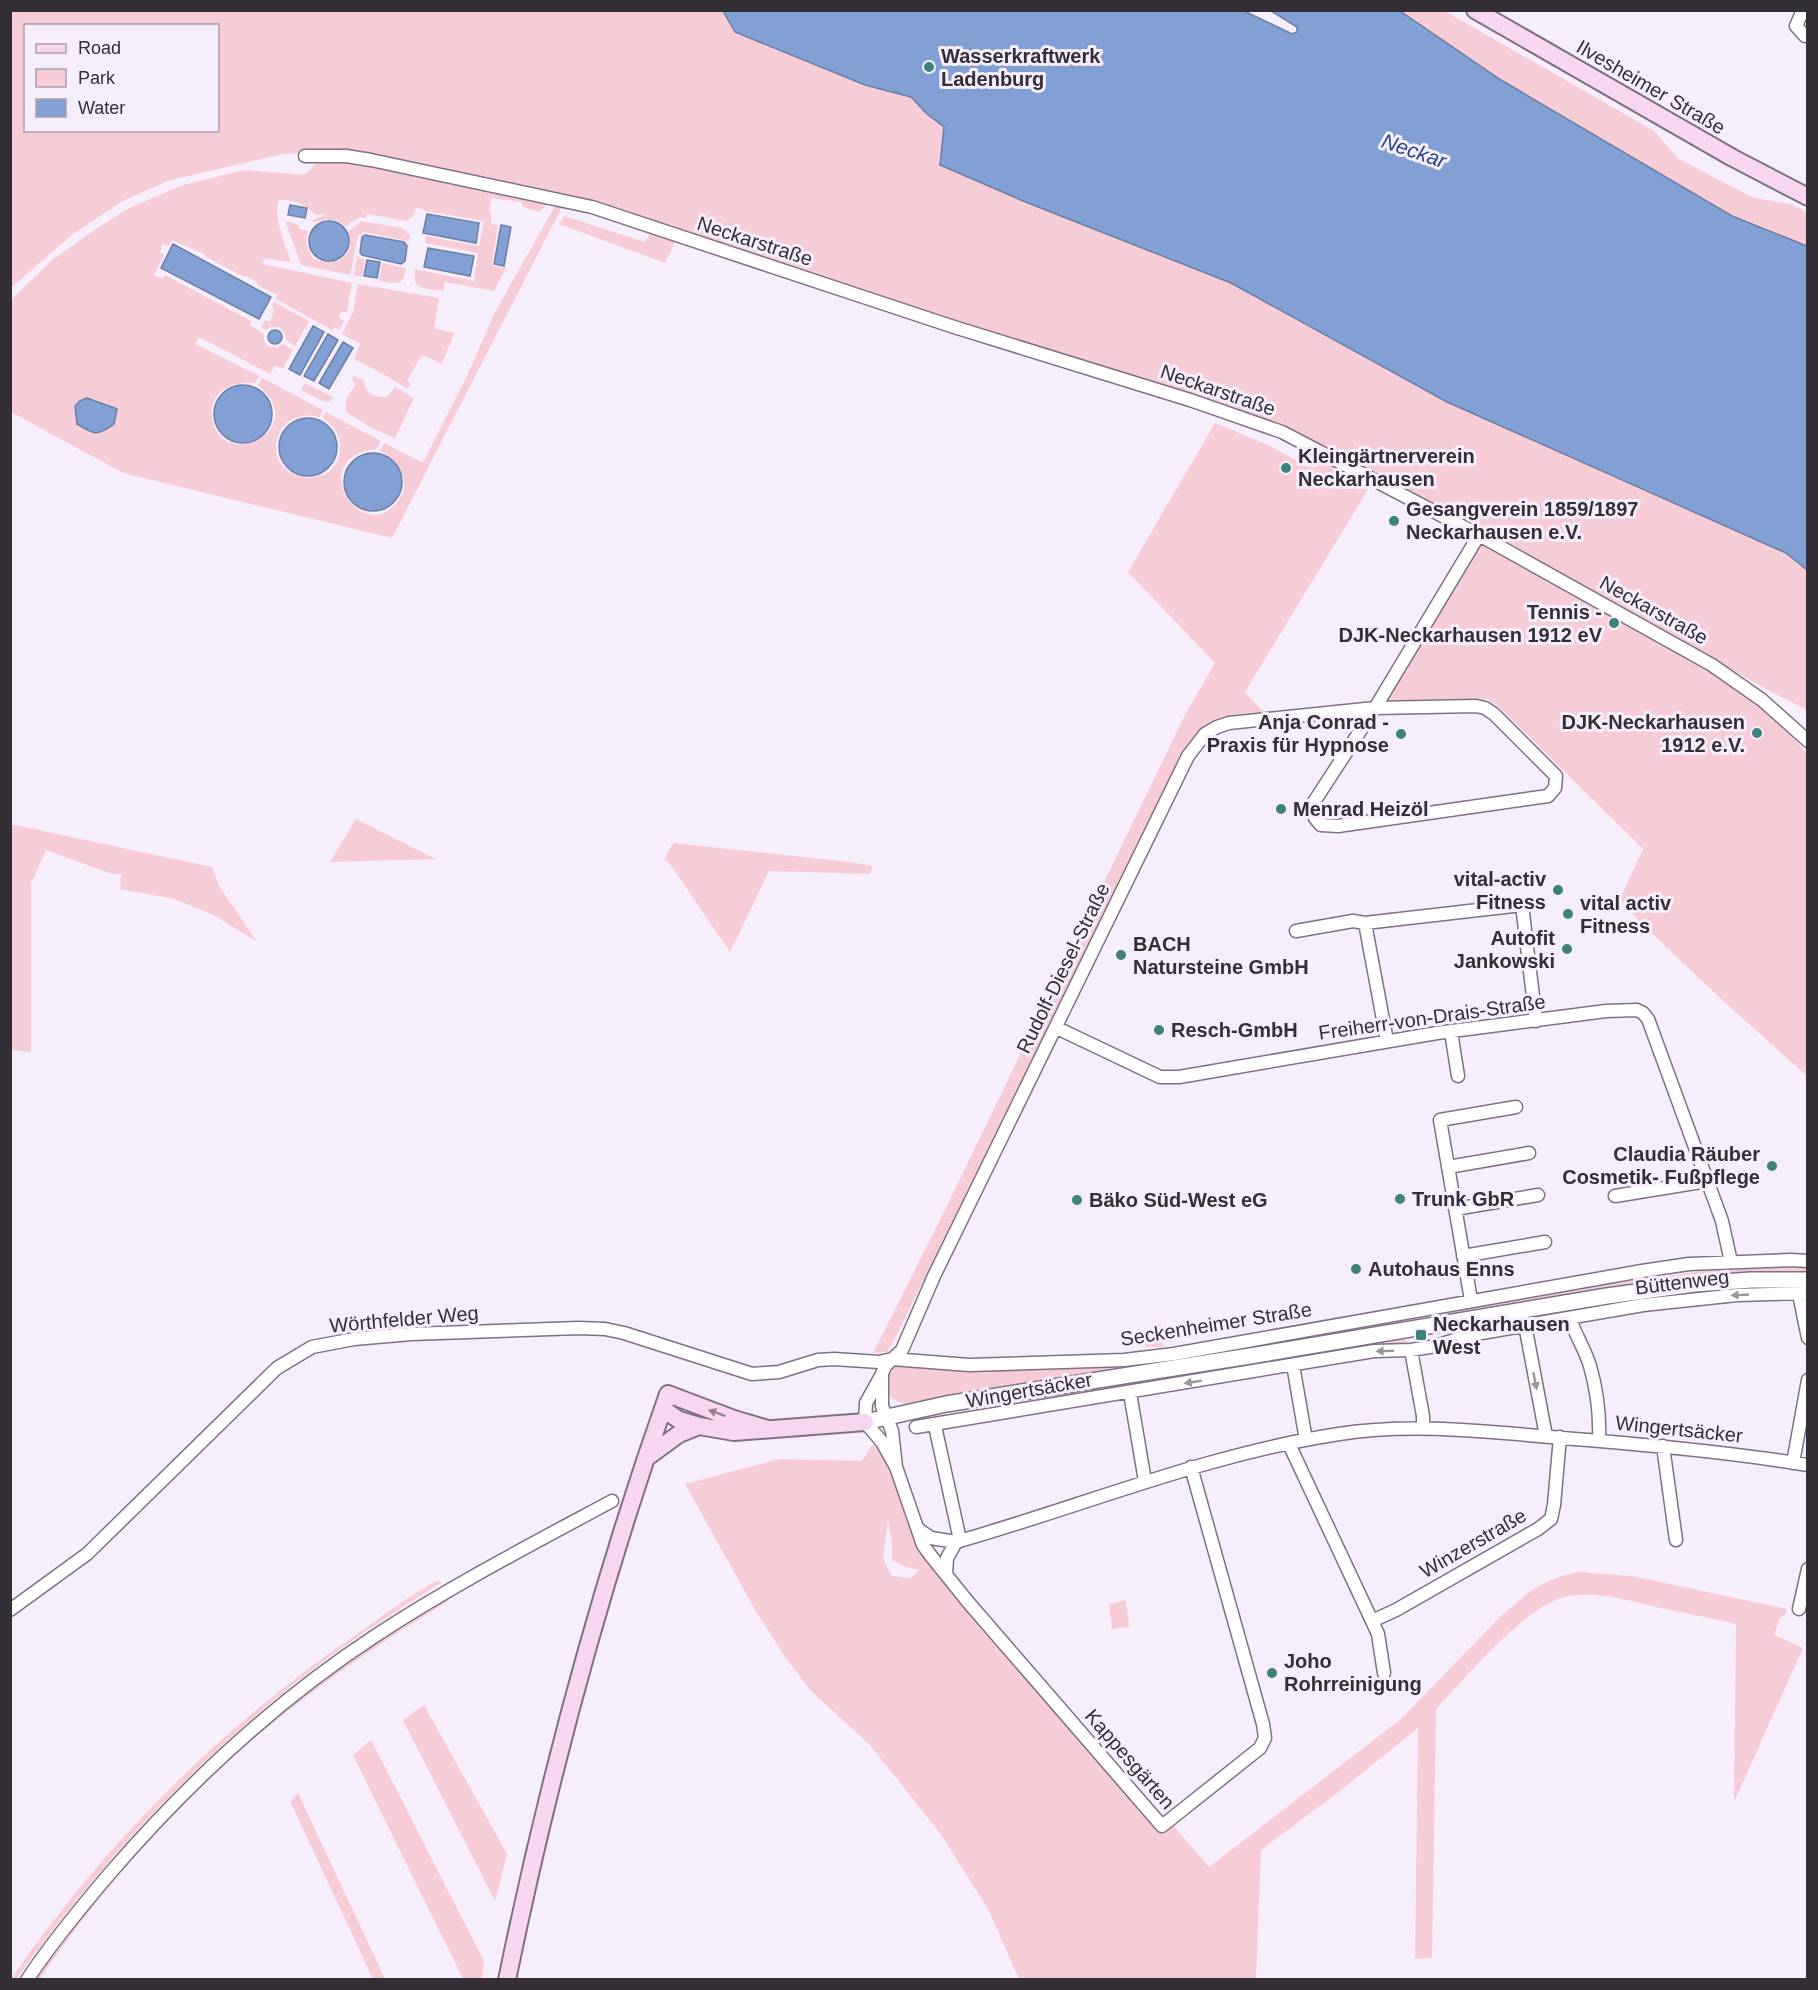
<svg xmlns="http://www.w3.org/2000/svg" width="1818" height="1990" font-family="Helvetica,sans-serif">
<rect width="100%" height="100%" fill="#f6eefc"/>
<path fill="#f6ccd6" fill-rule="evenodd" d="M 10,11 L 954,11 L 1807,360 L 1807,710 L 1766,689 L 1463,521 L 1283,427 L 1218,403 L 953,321 L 594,204 L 337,151 L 283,154 L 167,181 L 121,202 L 73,234 L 11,288 ZM 26,26 L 218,26 L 218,130 L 26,130 Z
M 1400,11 L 1445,11 L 1654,131 L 1679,159 L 1754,198 L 1791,204 L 1807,212 L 1807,246 L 1732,216 L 1501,80 Z
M 334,162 L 367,166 L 549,203 L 539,212 L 523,207 L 521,202 L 492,198 L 489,212 L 491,214 L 491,224 L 498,225 L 492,266 L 506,268 L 494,291 L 445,282 L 443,291 C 425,288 411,291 415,269 L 474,281 L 478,253 L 425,243 L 426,236 L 479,246 L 484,221 L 425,211 L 423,209 L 416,208 L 413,216 L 407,221 L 367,214 L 366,218 L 360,217 L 345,226 C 333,214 322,224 310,221 L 328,214 L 316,215 C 304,204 296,199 279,200 C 273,219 285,243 291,262 L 264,258 L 263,264 L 352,283 L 347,312 L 340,312 L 339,318 L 344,321 L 339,330 L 334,327 L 332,330 L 276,299 L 277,295 L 257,285 L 256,281 L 246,276 L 242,276 L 206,257 L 204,254 L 172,240 L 169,246 L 163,244 L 160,252 L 164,255 L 154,275 L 162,279 L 165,275 L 251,321 L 250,325 L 264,334 L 264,341 L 268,346 L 277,348 L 283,344 L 293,350 L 283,369 L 275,365 L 270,374 L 199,337 L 195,344 L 259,376 L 255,383 C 233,381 209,390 212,417 C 219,474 313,431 258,385 L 262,378 L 323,410 L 320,417 C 298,412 279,421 276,445 C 273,486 342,491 340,445 C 339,433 333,425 323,418 L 326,412 L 381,441 L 376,449 C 302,458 363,550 399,500 C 412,480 398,460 380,451 L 384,443 L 423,463 L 468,374 L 494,314 L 555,206 L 562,207 L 392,538 L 123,473 L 11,412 L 11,300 L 52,260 L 96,229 L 127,209 L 183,185 L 244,170 L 304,175 L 317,163 Z
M 564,216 L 645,242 L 652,230 L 676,240 L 665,263 L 559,224 Z
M 285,221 L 299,225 L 299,229 L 308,231 L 306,244 L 313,259 C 335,267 357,258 348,232 L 361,221 L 402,228 L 410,235 L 409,241 L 364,232 L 358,236 L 350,275 L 301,265 Z
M 357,256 L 365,261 L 362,277 L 354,275 Z
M 382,263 L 406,268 C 404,288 395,283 379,281 Z
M 358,284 L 439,298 L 434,328 L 454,333 L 442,364 L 422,355 L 407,381 L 411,384 L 408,389 L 381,373 L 354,359 L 360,344 L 342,334 L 353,312 Z
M 274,302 L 309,321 L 295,346 L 286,340 L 285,333 L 279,327 L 272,327 L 265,330 L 261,327 L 265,320 L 270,322 L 274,310 L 272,305 Z
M 354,376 L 364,381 C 365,394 375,397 387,397 L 395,387 L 414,398 L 395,438 L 372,428 L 346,412 L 346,400 L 356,383 L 352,380 Z
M 305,383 L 334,398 L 329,402 L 322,401 L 301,390 Z
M 1215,423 L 1270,446 L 1310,468 L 1311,466 L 1316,468 L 1320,460 L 1370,486 L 1245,692 L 1266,715 L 1204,730 L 1103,921 L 888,1352 L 873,1353 L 940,1220 L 1186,713 L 1215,663 L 1128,572 Z
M 1476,541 L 1567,593 L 1690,660 L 1714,670 L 1755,698 L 1807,753 L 1807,1076 L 1720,998 L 1640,922 L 1620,899 L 1643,849 L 1499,707 L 1488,699 L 1397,706 L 1390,702 L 1389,696 L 1393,688 Z
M 356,819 L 436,859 L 330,862 Z
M 10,824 L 212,867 L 219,886 L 257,942 L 214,915 L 174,899 L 120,889 L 121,874 L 112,874 L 46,850 L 31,883 L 31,1052 L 11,1050 Z
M 673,843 L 850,862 L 873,866 L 870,874 L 769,871 L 730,952 L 670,864 L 664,860 Z
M 1739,1267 L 1807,1267 L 1807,1271 L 1711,1274 L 1657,1280 L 1475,1312 L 1445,1315 L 1448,1312 C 1545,1296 1641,1277 1739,1267 Z
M 1377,1320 L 1366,1328 L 1306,1339 L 1169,1362 L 966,1392 L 905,1404 L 893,1399 L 887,1392 L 886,1384 L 891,1365 L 969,1371 L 1057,1366 Z
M 1159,1323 L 1164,1329 L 1163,1347 L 1145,1347 L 1143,1335 Z
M 1401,1338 L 1409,1342 L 936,1422 L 935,1417 L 1244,1361 Z
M 873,1444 L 890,1463 L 905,1516 L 920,1547 L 961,1602 L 1080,1742 L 1162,1833 L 1172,1824 L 1209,1867 L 1401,1719 L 1501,1616 L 1533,1589 L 1558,1577 L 1578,1572 L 1632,1576 L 1787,1609 L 1785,1615 L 1780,1618 L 1774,1635 L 1803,1648 L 1734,1802 L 1736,1624 C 1709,1618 1683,1612 1656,1607 C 1626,1600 1592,1589 1561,1598 C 1522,1610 1465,1678 1436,1709 L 1432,1958 L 1415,1959 L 1418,1728 L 1340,1791 L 1261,1850 L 1256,1979 L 1019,1979 L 988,1909 L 940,1833 L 869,1744 L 810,1690 L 785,1657 L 757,1613 L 685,1484 L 779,1459 L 862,1461 ZM 888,1519 L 892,1544 L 892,1560 L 905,1567 L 920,1570 L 911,1578 L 892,1576 L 883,1559 Z
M 437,1581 L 442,1582 C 405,1606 367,1629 332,1655 C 209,1745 105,1856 16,1979 L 11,1979 C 104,1844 221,1727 357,1634 C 383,1616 409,1595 437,1581 Z
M 448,1598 L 448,1601 C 377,1645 307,1692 244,1747 C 168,1814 96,1896 40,1979 L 34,1980 C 107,1871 204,1769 307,1690 C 352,1656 400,1627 448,1598 Z
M 1126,1600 L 1129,1627 L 1112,1629 L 1109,1604 Z
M 424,1705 L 507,1854 L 495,1901 L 403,1720 Z
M 371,1740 L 484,1961 L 482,1979 L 463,1979 L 353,1755 Z
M 298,1793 L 385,1979 L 373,1979 L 290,1801 Z"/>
<path fill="#83a0d4" stroke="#6b7ea5" stroke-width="1.5" d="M 1242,10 L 1292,34 L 1297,32 L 1297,27 L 1271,11 L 1400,11 L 1501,80 L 1732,216 L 1807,246 L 1807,570 L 1786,553 L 1447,402 L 1231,283 L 1028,203 L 940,165 L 944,127 L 927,114 L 911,97 L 865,85 L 735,32 L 723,11 Z
M 290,205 L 307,208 L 305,218 L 288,215 Z
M 427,214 L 479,223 L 476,243 L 423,233 Z
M309 241a20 20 0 1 1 40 0a20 20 0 1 1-40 0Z
M 501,225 L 511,227 L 504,266 L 494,264 Z
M 365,235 L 404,242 L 407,246 L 405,261 L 401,264 L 362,255 L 360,252 L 362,237 Z
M 173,244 L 271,297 L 259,319 L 161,268 Z
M 428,248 L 474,256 L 470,276 L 424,267 Z
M 367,260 L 380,262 L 377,278 L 364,276 Z
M 313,326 L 324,332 L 300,375 L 289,369 Z
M268 337a7 7 0 1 1 14 0a7 7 0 1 1-14 0Z
M 328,334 L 338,340 L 314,381 L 304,376 Z
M 343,342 L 353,348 L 329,389 L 319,383 Z
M214 414a29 29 0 1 1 58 0a29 29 0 1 1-58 0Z
M 87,398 L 117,409 L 114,424 C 97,437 93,434 77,424 L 75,406 L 80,401 Z
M279 447a29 29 0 1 1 58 0a29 29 0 1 1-58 0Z
M344 482a29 29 0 1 1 58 0a29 29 0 1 1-58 0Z"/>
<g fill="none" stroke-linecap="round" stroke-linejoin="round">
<g stroke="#7e7186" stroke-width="15">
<path id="minor" d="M 1803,10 L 1796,26 L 1805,36 L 1808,36
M 305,156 L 346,156 L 371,160 L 592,207 L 954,327 L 1190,400 L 1282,432 L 1479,535 L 1712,665 L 1762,700 L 1808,741
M 1296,931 L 1353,921 L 1365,923
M 1057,1028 L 1160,1077 L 1179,1077 L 1437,1033 L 1606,1011 L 1637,1010 L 1643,1013 L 1648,1019 L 1722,1221 L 1731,1262
M 1451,1032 L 1458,1076
M 1387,1041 L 1365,923 L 1522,905 L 1536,1021
M 1448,1167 L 1529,1153
M 1615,1196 L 1707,1181
M 1455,1209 L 1538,1195
M 1463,1256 L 1545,1242
M 1799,1294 L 1808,1338
M 1471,1300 L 1440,1120 L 1516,1107
M 1570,1318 C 1575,1335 1585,1349 1590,1366 C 1597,1390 1600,1416 1599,1441
M 1525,1325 L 1546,1436
M 1411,1350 L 1423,1416 L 1423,1428
M 1293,1365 L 1306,1440
M 881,1376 L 866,1403 L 865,1422 L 882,1442 L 896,1467 L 923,1545 L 931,1556 L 968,1602 L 1162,1826 L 1260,1748 L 1265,1738 L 1263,1724 L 1191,1467
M 1130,1393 L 1145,1481
M 935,1426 L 960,1540
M 916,1427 L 1374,1351 L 1411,1350 L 1436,1346 L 1470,1335 L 1643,1305 L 1737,1295 L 1808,1293
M 1289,1444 L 1372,1621 L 1396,1610 L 1538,1529 L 1551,1519 L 1554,1505 L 1560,1437
M 1663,1446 L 1676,1540
M 1793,1463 L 1808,1380
M 896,1467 L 892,1431 L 882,1406 L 882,1374 L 885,1366 L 902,1350 L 934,1276 L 1188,756 L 1205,734 L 1217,727 L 1229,723 L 1375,708 L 1476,706 L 1485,708 L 1494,714 L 1556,776 L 1555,788 L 1548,796 L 1338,826 L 1321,825 L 1315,818 L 1312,805 L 1375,708 L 1479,535
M 918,1529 L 931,1538 L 956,1542 C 1083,1506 1207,1454 1339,1434 C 1410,1423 1480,1431 1551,1437 C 1637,1444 1722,1451 1808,1465
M 946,1575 L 947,1558 L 956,1542
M 1799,1609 L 1808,1569
M 10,1610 L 87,1554 L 277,1368 L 312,1347 L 354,1339 L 411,1334 L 579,1328 L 605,1329 L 624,1333 L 752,1374 L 779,1372 L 818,1360 L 834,1359 L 879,1362 L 892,1359 L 969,1365 L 1124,1360 L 1174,1354 L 1642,1271 L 1689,1264 L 1791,1260 L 1808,1261
M 1372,1621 L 1378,1634 L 1384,1673
M 27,1980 C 52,1942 82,1906 111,1872 C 189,1782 276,1701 375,1636 C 451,1586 532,1544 612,1501"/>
</g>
<g stroke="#7e7186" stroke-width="18">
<path id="tertiary" d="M 865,1422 L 946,1404 L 1250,1356 L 1607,1296 L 1694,1284 L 1751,1280 L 1808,1280"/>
</g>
<g stroke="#7e7186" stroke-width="20">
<path id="secondary" d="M 1475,10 L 1733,158 L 1808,197
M 663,1409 L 679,1420 L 699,1426 L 734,1432 L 865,1422
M 646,1458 L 679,1434 L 699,1426
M 507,1980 C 548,1781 600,1586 668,1394 L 734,1419 L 768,1429"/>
</g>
<use href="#minor" stroke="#fff" stroke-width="12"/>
<use href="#tertiary" stroke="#fff" stroke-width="15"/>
<use href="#secondary" stroke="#f7d6ef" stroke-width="16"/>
</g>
<defs><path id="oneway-solid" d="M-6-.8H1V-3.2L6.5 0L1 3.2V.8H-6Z" transform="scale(1.5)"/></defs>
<g fill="#9a969b">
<use href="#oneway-solid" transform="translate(1740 1295) rotate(177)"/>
<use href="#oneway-solid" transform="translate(1385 1351) rotate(179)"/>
<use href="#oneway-solid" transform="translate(1535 1381) rotate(79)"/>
<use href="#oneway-solid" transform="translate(1193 1382) rotate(171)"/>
</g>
<use fill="#968293" href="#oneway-solid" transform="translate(717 1413) rotate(-160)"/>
<g fill="#3d837c" stroke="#f6eefc" stroke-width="2">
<circle cx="929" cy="67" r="6"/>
<circle cx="1286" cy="468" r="6"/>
<circle cx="1394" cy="521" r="6"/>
<circle cx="1614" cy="623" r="6"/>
<circle cx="1757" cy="733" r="6"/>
<circle cx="1401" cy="734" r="6"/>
<circle cx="1281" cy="809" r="6"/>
<circle cx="1558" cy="890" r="6"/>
<circle cx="1568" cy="914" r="6"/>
<circle cx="1567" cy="949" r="6"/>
<circle cx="1121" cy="955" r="6"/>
<circle cx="1159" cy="1030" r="6"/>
<circle cx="1772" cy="1166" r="6"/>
<circle cx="1400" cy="1199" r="6"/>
<circle cx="1077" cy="1200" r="6"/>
<circle cx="1356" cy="1269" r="6"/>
<rect x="1415" y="1329" width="12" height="12" rx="3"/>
<circle cx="1272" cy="1673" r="6"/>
</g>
<g text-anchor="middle" stroke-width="6" stroke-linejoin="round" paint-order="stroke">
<g font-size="20" font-weight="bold" fill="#342e37" stroke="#f6eefc" text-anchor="start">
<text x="941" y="63">Wasserkraftwerk<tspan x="941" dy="23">Ladenburg</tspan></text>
<text x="1298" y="463">Kleingärtnerverein<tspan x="1298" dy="23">Neckarhausen</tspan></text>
<text x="1406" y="516">Gesangverein 1859/1897<tspan x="1406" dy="23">Neckarhausen e.V.</tspan></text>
<text x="1602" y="619" text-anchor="end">Tennis -<tspan x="1602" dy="23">DJK-Neckarhausen 1912 eV</tspan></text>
<text x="1389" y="729" text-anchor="end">Anja Conrad -<tspan x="1389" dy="23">Praxis für Hypnose</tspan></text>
<text x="1745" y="729" text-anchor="end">DJK-Neckarhausen<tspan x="1745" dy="23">1912 e.V.</tspan></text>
<text x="1293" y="816">Menrad Heizöl</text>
<text x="1546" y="886" text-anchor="end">vital-activ<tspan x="1546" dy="23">Fitness</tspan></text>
<text x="1580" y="910">vital activ<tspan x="1580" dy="23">Fitness</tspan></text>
<text x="1555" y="945" text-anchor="end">Autofit<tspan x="1555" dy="23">Jankowski</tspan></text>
<text x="1133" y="951">BACH<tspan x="1133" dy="23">Natursteine GmbH</tspan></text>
<text x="1171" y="1037">Resch-GmbH</text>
<text x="1760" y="1161" text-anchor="end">Claudia Räuber<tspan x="1760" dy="23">Cosmetik- Fußpflege</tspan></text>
<text x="1412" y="1206">Trunk GbR</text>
<text x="1089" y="1207">Bäko Süd-West eG</text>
<text x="1368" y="1276">Autohaus Enns</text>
<text x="1433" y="1331">Neckarhausen<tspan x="1433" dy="23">West</tspan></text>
<text x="1284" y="1668">Joho<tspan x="1284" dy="23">Rohrreinigung</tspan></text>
</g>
<g font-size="20" fill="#342e37" stroke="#f6eefc">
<text transform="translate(1651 87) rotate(30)" y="7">Ilvesheimer Straße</text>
<text transform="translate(755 241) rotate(18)" y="7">Neckarstraße</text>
<text transform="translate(1218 390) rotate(19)" y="7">Neckarstraße</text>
<text transform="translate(1654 610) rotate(29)" y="7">Neckarstraße</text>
<text transform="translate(1063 968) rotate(-64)" y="7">Rudolf-Diesel-Straße</text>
<text transform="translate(1432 1017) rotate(-8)" y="7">Freiherr-von-Drais-Straße</text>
<text transform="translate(1682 1282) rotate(-7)" y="7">Büttenweg</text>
<text transform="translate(404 1319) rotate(-5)" y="7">Wörthfelder Weg</text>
<text transform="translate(1216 1324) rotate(-9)" y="7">Seckenheimer Straße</text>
<text transform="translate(1029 1390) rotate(-10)" y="7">Wingertsäcker</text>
<text transform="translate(1679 1429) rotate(6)" y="7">Wingertsäcker</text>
<text transform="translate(1473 1543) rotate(-30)" y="7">Winzerstraße</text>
<text transform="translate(1130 1759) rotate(49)" y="7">Kappesgärten</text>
</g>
<g font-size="21" font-style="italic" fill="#254786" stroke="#f6eefc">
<text transform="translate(1414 151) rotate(19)" y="7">Neckar</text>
</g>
</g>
<rect width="1818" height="1990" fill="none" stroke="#342e37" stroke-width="24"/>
<rect x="24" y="24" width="195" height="108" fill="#f6eefc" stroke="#a8a1ad" stroke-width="1.5"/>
<rect x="36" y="44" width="30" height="9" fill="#f7d6ef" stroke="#a8a1ad" stroke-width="1.5"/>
<text x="78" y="54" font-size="18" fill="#342e37">Road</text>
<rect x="36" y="69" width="30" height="18" fill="#f6ccd6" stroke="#a8a1ad" stroke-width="1.5"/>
<text x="78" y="84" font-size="18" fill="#342e37">Park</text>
<rect x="36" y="99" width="30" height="18" fill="#83a0d4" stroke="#a8a1ad" stroke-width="1.5"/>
<text x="78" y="114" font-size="18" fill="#342e37">Water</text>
</svg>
